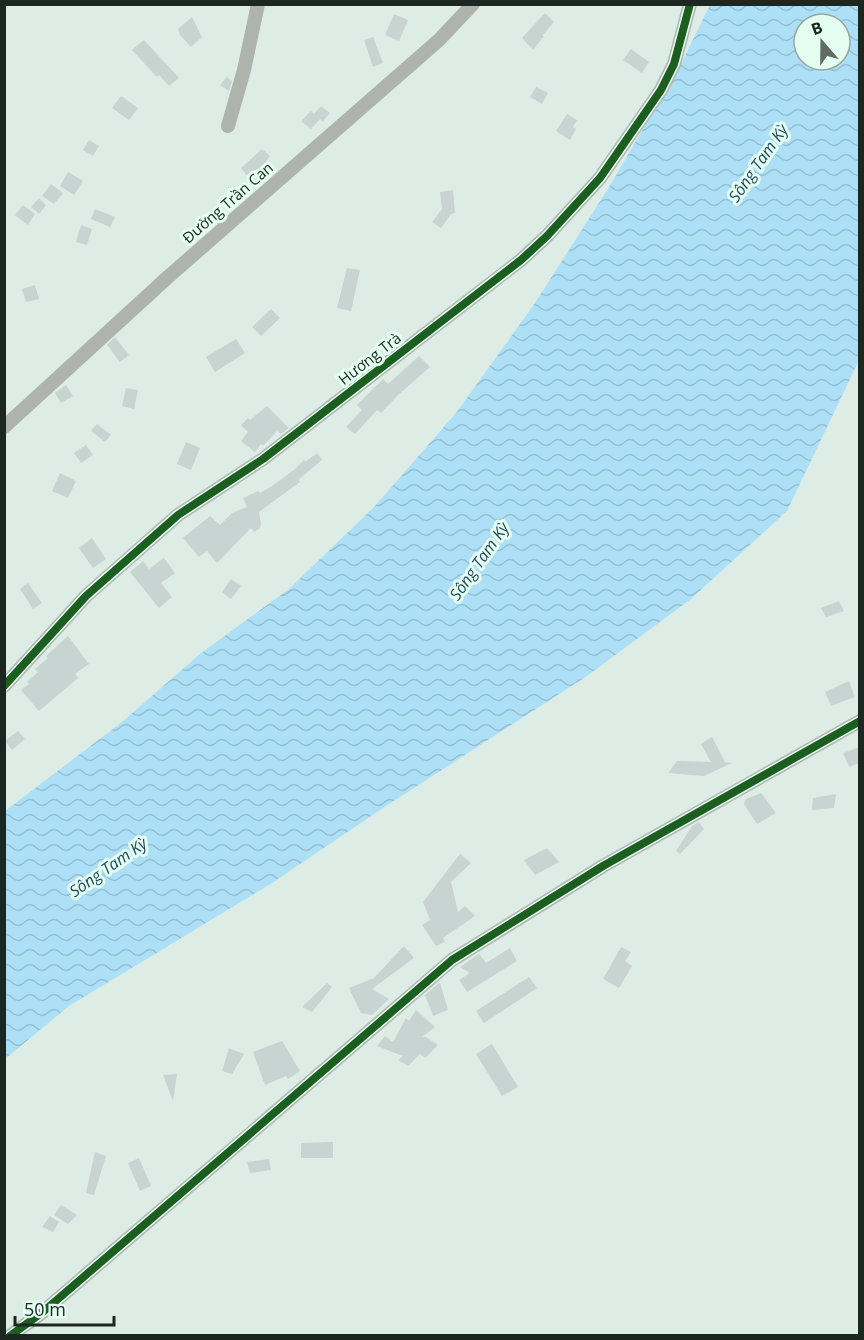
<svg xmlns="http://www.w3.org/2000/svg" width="864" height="1340" font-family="'Open Sans',sans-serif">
<defs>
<pattern id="water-waves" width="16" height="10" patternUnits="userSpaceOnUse" patternTransform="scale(1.5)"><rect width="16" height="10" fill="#ade0f6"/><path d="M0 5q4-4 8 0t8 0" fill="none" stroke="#94c0d3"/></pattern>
</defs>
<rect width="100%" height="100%" fill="#ddece4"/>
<path fill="url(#water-waves)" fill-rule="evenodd" d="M 710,5 L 859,5 L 859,360 L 787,511 L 691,599 L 587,676 L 383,808 L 272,883 L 69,1006 L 5,1059 L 5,811 L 122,722 L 200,654 L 289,589 L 374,507 L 456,413 L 533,306 L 608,189 L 682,62 ZM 804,24 L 840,24 L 840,60 L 804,60 Z"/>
<path fill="#c7d4d1" d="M 545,13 L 554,22 L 542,36 L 544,36 L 533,50 L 522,38 Z
M 394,14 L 408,20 L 399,41 L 385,35 Z
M 192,17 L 202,37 L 191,47 L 180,35 L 178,29 Z
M 373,37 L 383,63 L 373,67 L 364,40 Z
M 144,40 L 179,78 L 169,86 L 159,75 L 157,77 L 132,50 Z
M 631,49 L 649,62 L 642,73 L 623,60 Z
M 227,77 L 232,81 L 229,91 L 220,85 Z
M 536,87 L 548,93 L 542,104 L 530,97 Z
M 121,96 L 138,108 L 129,120 L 112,108 Z
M 321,106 L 330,113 L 323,121 L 320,119 L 311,129 L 301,121 L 311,111 L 314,114 Z
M 567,114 L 577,120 L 573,127 L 576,129 L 570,140 L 556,131 Z
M 89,140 L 99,146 L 93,156 L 83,150 Z
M 262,149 L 270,156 L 266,161 L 269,166 L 251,181 L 241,168 Z
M 68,172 L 83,181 L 74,195 L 60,186 Z
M 51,184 L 63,193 L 54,204 L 42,196 Z
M 453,190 L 455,213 L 451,214 L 441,228 L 432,222 L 442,209 L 440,192 Z
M 39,198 L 46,205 L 39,214 L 31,207 Z
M 23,205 L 35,214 L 28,225 L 15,215 Z
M 95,209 L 115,217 L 110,227 L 91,219 Z
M 81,225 L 92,229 L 87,245 L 76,242 Z
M 347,268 L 360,270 L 351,311 L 337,308 Z
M 35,285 L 39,299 L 26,302 L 22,289 Z
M 271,309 L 280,318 L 261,336 L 252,327 Z
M 115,337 L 129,355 L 120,362 L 107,345 Z
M 236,339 L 245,353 L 215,372 L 206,357 Z
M 419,356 L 430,367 L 398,395 L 381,413 L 377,410 L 355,434 L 346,427 L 362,410 L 357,405 L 383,379 L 388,384 Z
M 66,385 L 73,396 L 61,403 L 55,393 Z
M 126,388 L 138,390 L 134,409 L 122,406 Z
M 267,406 L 289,428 L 281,434 L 277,431 L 263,446 L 261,444 L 255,452 L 241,441 L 248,432 L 241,425 L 248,418 L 250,420 Z
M 97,424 L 111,435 L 105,442 L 91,431 Z
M 186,442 L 200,448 L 191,470 L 177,464 Z
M 86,445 L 93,455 L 81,463 L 74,453 Z
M 317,453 L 322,460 L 298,480 L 300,482 L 259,512 L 261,524 L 260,528 L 254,532 L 251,528 L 217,563 L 207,551 L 199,557 L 183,538 L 210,516 L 220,525 L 232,513 L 247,507 L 243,498 L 258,491 L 260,493 L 272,486 L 294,470 L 304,460 L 305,462 Z
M 60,473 L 76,481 L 68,498 L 52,491 Z
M 92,538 L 106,559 L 93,568 L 79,548 Z
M 164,558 L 175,573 L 161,583 L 172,597 L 159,608 L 130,572 L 143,561 L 149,569 Z
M 231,579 L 241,586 L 231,599 L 222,592 Z
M 28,583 L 42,603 L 33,609 L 20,589 Z
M 839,601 L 844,611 L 826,617 L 821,608 Z
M 68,636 L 89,664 L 75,674 L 78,678 L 39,711 L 21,690 L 29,684 L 27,682 L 38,672 L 35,669 L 48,658 L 46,656 Z
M 849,681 L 855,697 L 831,706 L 825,692 Z
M 18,731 L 25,739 L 12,750 L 5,741 Z
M 712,737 L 725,762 L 732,763 L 704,776 L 668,773 L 677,761 L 711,762 L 701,744 Z
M 860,747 L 860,763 L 849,767 L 843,753 Z
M 761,793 L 776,813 L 757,824 L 744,804 L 746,799 Z
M 836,794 L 834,808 L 812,810 L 813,798 Z
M 699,822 L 704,829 L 680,854 L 676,851 L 692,826 Z
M 547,848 L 559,862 L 535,875 L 524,860 Z
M 460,854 L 471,863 L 451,882 L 458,912 L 465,906 L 475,916 L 443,938 L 445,942 L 436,946 L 422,925 L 430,920 L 423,902 Z
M 404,946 L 414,958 L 372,989 L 389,999 L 372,1015 L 361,1013 L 349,988 L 374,978 Z
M 621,947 L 631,952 L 625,961 L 632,966 L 619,988 L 603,979 Z
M 510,948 L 517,961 L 467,992 L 459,980 L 470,973 L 460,967 L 479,954 L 486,963 Z
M 529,977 L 537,988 L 484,1023 L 476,1011 Z
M 327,983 L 332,987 L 312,1012 L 302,1007 Z
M 439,983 L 440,983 L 448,1010 L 433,1016 L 425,995 Z
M 416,1010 L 435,1027 L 422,1037 L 426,1037 L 438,1045 L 425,1058 L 420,1054 L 408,1066 L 398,1060 L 403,1056 L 377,1046 L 385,1036 L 393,1042 L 406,1018 L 409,1021 Z
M 282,1041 L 300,1071 L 288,1079 L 286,1076 L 265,1085 L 253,1052 Z
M 492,1044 L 518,1087 L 502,1096 L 476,1054 Z
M 229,1048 L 244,1054 L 232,1074 L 222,1071 Z
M 177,1074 L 173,1101 L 163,1075 Z
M 333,1142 L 333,1158 L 301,1158 L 301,1143 Z
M 95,1152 L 106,1156 L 94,1195 L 86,1193 Z
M 139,1158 L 151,1186 L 140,1191 L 128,1163 Z
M 269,1159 L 271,1170 L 250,1173 L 247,1162 Z
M 61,1205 L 77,1215 L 68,1224 L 54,1215 Z
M 50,1216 L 59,1222 L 53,1232 L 42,1227 Z"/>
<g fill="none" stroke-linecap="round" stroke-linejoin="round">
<path stroke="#afb3ae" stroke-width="14" d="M 228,126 L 244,70 L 258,4
M 4,427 L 168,277 L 439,40 L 473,4
M 4,686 L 86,596 L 178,515 L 263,459 L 521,260 L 547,236 L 600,178 L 661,90 L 674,64 L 690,4
M 10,1336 L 44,1311 L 452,960 L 603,866 L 860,721"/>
<g stroke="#e4fff1" stroke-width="11">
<path id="cycleway" d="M 4,686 L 86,596 L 178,515 L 263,459 L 521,260 L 547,236 L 600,178 L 661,90 L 674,64 L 690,4
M 10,1336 L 44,1311 L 452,960 L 603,866 L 860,721"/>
</g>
<use href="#cycleway" stroke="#1b5e20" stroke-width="8"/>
</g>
<g text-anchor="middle" stroke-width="6" stroke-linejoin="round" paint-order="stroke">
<g font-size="15" fill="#1d2722" stroke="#e4fff1">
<text transform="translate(228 203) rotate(-41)" y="5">Đường Trần Can</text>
<text transform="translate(370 359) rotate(-38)" y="5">Hương Trà</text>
</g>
<g font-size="16" font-style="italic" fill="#23485b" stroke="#e4fff1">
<text transform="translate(758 163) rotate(-55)" y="6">Sông Tam Kỳ</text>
<text transform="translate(479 561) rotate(-55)" y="6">Sông Tam Kỳ</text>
<text transform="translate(108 867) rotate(-35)" y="6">Sông Tam Kỳ</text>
</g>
</g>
<rect width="864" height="1340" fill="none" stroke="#1d2722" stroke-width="12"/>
<g transform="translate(822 42) rotate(340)"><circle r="28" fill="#e4fff1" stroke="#94a99e" stroke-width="1.5"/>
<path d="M0-4.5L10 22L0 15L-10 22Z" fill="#606c66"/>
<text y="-9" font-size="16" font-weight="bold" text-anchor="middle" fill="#1d2722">B</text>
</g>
<path d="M15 1316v9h99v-9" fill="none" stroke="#1d2722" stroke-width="3"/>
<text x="24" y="1316" font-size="18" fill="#1d2722" stroke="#e4fff1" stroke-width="4.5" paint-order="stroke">50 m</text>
</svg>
